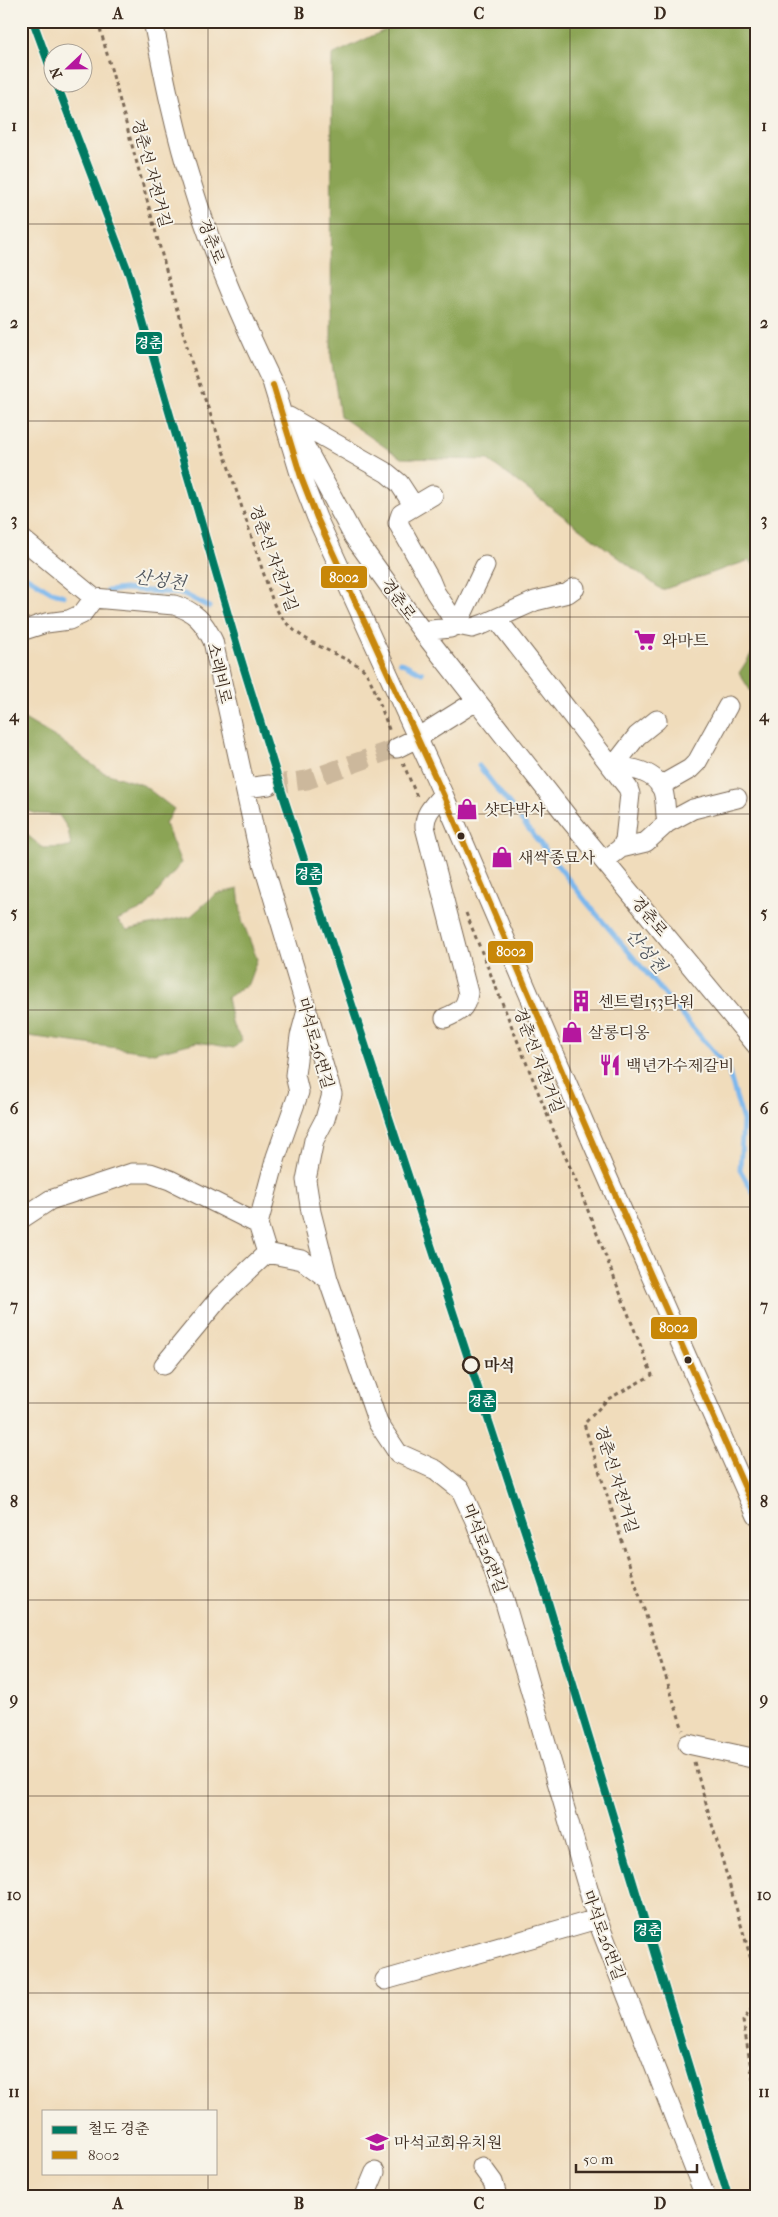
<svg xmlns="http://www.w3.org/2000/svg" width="778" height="2217" font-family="'IM FELL French Canon','Noto Serif KR',serif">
<rect width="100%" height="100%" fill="#f7f3e8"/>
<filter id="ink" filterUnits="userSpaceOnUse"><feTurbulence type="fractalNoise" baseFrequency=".02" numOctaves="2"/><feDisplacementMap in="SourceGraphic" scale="10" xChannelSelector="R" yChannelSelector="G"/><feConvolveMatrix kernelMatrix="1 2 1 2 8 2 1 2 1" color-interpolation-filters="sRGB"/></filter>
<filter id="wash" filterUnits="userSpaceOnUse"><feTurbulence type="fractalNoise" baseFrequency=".0096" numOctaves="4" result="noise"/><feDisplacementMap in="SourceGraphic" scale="20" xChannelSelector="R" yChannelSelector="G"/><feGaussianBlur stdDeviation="1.12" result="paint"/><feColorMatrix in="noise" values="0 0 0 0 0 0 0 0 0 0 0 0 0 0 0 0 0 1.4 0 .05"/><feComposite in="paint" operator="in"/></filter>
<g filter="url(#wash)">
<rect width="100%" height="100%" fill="#f0dcbb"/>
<path fill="#8ba455" stroke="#63673a" d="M 404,21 L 757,21 L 757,571 L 750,560 L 662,590 L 488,460 L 401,458 L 340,416 L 331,357 L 332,55 Z
M 757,645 L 757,701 L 739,673 Z
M 21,717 L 60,740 L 102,772 L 143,785 L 174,809 L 165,823 L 181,863 L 145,908 L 117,920 L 127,930 L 191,916 L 216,894 L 238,889 L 242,920 L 257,959 L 248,984 L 227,998 L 233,1026 L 242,1040 L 234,1048 L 197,1042 L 154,1053 L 21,1035 L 21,830 L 43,848 L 71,847 L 68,829 L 59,815 L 37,814 L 21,808 Z"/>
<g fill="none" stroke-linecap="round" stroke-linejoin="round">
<path stroke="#7bb7ed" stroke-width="5" d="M 21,573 L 50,591 L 64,596
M 107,591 L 124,589 L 184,594 L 209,607
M 400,662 L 422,673
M 479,766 L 588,904 L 728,1069 L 743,1121 L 740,1170 L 757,1199"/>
</g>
</g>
<g filter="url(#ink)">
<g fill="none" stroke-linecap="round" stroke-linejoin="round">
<path stroke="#ccb89c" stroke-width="19" stroke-dasharray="19 9" stroke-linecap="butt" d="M 269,785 L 307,780 L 397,748"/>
<g stroke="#7a6855" stroke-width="21">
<path id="minor" d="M 153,21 C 164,76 175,132 192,185 C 214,258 245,328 279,396
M 273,385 L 301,477 L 317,518 L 443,794 L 603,1167 L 757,1516
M 289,417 L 387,473 L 399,483 L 414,506
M 295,428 L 354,537 L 422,631 L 570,820 L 757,1046
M 433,495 L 401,514 L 398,523 L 430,580 L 435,592 L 457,625 L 472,628 L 484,624 L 535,601 L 568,593 L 575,588
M 21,538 L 94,598 L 174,605 C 195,611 204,622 213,641 L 245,788 L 269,785
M 497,619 L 628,788 L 630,794 L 625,840 L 621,848 L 604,861
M 21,631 L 46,623 L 69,620 L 82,614 L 94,598
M 422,631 L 450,628 L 457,625 L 485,566
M 397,748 L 417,738 L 476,701
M 613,767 C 630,767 656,771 663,791 C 666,801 665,813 667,823
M 613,767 L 637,736 L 657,720
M 660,786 L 690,769 L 697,762 L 728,706
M 245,788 L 257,843 L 332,1094 L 325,1119 L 314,1140 L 306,1180 L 311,1212 L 328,1279 L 378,1423 L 398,1453 L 436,1470 L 461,1490 L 476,1523 L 504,1599 L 597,1919 L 705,2196
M 443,794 C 435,804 424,813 425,827 L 468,993 C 466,1009 459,1012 445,1018
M 621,848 L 646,842 L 667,823 L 693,809 L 737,798
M 306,1014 L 300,1036 L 295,1075 L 299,1092 L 276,1157 L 258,1224 L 267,1253 L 302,1260 L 328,1279
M 21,1219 L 50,1200 L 132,1173 L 150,1173 L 170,1180 L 258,1224
M 164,1365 L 220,1297 L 267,1253
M 688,1744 L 752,1758 L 757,1761
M 385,1980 L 597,1919
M 482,2167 L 493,2182 L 497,2196
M 365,2196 L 375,2172"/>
</g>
<path stroke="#7a6855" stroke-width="3" stroke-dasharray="4 4" stroke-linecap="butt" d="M 98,21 L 191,361 L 219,438 L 273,602 C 286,632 311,642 339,656 C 347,660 356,663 363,669 C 373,679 384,717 390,732
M 403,763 L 418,799
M 466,913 L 553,1129 L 578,1185 L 652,1375 L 608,1399 L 584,1424 L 683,1730
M 694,1762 L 757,1980
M 757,2001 L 743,2021 L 757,2103"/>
<use href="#minor" stroke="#fff" stroke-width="19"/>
<g stroke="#f7f3e8" stroke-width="10">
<path id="bus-1" d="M 273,385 L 301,477 L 317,518 L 443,794 L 603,1167 L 757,1515"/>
</g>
<use href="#bus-1" stroke="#c88708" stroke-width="6"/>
<g stroke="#f7f3e8" stroke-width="11">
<path id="rail-1" d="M 33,21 L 52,73
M 56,82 L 129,274 L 240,656 L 282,792 L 545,1592 L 728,2196"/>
</g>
<use href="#rail-1" stroke="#007a62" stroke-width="8"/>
</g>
</g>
<path fill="none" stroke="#3b2a1e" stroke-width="1" stroke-opacity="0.55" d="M 208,21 L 208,2111M 389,21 L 389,2196M 570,21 L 570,2196M 21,224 L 757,224M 21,421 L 757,421M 21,617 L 757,617M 21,814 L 757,814M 21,1010 L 757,1010M 21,1207 L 757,1207M 21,1403 L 757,1403M 21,1600 L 757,1600M 21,1796 L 757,1796M 21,1993 L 757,1993M 208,2173 L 208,2196"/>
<defs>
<g id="supermarket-bare" transform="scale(1.725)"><path d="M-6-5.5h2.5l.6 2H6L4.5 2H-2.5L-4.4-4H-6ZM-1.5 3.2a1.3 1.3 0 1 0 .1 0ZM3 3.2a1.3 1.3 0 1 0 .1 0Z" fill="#b5179e" stroke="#f7f3e8" stroke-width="2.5" paint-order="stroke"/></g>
<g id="shop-bare" transform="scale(1.725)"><path d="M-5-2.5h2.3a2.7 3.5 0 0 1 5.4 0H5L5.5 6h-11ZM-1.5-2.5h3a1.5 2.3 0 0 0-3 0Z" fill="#b5179e" stroke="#f7f3e8" stroke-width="2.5" paint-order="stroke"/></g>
<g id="building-bare" transform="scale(1.725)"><path d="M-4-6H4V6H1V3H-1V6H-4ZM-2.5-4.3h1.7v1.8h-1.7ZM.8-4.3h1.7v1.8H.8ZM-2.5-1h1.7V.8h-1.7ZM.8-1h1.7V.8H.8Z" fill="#b5179e" stroke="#f7f3e8" stroke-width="2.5" paint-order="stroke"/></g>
<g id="restaurant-bare" transform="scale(1.725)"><path d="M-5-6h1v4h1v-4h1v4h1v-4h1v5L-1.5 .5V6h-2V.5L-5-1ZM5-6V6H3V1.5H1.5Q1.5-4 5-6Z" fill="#b5179e" stroke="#f7f3e8" stroke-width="2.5" paint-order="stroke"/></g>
<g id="school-bare" transform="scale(1.725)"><path d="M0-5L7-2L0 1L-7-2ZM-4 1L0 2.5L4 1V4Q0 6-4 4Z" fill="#b5179e" stroke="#f7f3e8" stroke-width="2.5" paint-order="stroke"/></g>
</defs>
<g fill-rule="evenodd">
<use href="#supermarket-bare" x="645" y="640"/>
<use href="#shop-bare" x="467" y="809"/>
<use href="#shop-bare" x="502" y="857"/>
<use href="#building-bare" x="581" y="1001"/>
<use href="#shop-bare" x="572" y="1032"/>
<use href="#restaurant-bare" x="610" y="1065"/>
<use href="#school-bare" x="377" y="2142"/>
</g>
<g fill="#3b2a1e" stroke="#f7f3e8" stroke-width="2">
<circle cx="461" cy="836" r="4.5"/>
<circle cx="688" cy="1360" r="4.5"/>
</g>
<circle fill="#f7f3e8" stroke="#3b2a1e" stroke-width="2.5" cx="471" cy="1365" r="8"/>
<g text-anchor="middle" stroke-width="4" stroke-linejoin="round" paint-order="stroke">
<g font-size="16" fill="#3b2a1e" stroke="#f7f3e8">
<text transform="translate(152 173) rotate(75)" y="6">경춘선 자전거길</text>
<text transform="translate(212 241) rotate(69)" y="6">경춘로</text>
<text transform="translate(274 558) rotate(70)" y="6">경춘선 자전거길</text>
<text transform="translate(399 599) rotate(54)" y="6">경춘로</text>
<text transform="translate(220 673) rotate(77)" y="6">소래비로</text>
<text transform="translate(650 916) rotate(50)" y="6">경춘로</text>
<text transform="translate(316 1043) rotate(74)" y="6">마석로26번길</text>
<text transform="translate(539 1060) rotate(69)" y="6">경춘선 자전거길</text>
<text transform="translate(617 1479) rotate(73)" y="6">경춘선 자전거길</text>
<text transform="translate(485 1548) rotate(69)" y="6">마석로26번길</text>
<text transform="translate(604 1935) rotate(70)" y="6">마석로26번길</text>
</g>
<g font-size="16" fill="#3b2a1e" stroke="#f7f3e8" text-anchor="start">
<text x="662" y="646">와마트</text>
<text x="484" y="815">샷다박사</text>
<text x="518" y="863">새싹종묘사</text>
<text x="598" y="1007">센트럴153타워</text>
<text x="588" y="1038">살롱디옹</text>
<text x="626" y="1071">백년가수제갈비</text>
<text x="394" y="2148">마석교회유치원</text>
</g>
<g font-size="16" font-weight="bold" fill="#3b2a1e" stroke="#f7f3e8" text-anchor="start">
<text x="484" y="1371">마석</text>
</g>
<g font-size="18" font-style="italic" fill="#4e545c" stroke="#f7f3e8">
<text transform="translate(160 580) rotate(8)" y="6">산성천</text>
<text transform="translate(646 951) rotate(50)" y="6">산성천</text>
</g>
</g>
<g stroke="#f7f3e8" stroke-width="2">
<rect x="135" y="331" width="28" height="24" rx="5" fill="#007a62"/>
<rect x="320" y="565" width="48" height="24" rx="5" fill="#c88708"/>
<rect x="295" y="862" width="28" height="24" rx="5" fill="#007a62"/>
<rect x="487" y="940" width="47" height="24" rx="5" fill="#c88708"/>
<rect x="650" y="1316" width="48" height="24" rx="5" fill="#c88708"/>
<rect x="468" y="1389" width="29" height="24" rx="5" fill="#007a62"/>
<rect x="633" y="1919" width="29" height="24" rx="5" fill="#007a62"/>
</g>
<g font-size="14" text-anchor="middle" font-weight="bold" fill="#fff">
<text x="149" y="348">경춘</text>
<text x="344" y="582">8002</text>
<text x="309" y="879">경춘</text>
<text x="511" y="956">8002</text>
<text x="674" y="1332">8002</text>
<text x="482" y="1406">경춘</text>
<text x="648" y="1935">경춘</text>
</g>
<rect width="778" height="2217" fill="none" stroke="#f7f3e8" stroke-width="55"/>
<rect x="42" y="2110" width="175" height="65" fill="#f7f3e8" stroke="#aca397"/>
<rect x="52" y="2126" width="25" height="8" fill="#007a62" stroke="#aca397"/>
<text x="88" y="2134" font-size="15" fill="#3b2a1e">철도 경춘</text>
<rect x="52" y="2151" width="25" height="8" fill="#c88708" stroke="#aca397"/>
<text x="88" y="2160" font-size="15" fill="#3b2a1e">8002</text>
<g transform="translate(68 68) rotate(248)"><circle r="24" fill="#f7f3e8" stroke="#aca397"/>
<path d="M0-4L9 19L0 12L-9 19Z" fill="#b5179e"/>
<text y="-8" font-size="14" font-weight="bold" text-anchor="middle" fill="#3b2a1e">N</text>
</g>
<path d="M576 2164v8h121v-8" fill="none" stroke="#3b2a1e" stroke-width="2.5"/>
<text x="583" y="2164" font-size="15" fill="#3b2a1e" stroke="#f7f3e8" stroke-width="4" paint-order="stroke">50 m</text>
<rect x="28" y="28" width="722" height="2162" fill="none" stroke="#3b2a1e" stroke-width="2"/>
<g font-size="16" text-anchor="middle" font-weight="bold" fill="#3b2a1e">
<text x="118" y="19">A</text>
<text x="299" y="19">B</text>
<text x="479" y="19">C</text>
<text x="660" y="19">D</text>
<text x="14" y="131">1</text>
<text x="764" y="131">1</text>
<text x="14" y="328">2</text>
<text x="764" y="328">2</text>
<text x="14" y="525">3</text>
<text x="764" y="525">3</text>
<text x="14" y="721">4</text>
<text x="764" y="721">4</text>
<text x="14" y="918">5</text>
<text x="764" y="918">5</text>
<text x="14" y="1114">6</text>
<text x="764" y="1114">6</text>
<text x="14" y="1311">7</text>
<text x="764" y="1311">7</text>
<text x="14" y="1507">8</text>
<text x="764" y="1507">8</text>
<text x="14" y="1704">9</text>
<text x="764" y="1704">9</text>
<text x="14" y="1900">10</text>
<text x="764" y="1900">10</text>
<text x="14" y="2097">11</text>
<text x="764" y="2097">11</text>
<text x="118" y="2209">A</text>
<text x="299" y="2209">B</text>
<text x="479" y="2209">C</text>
<text x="660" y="2209">D</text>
</g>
</svg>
